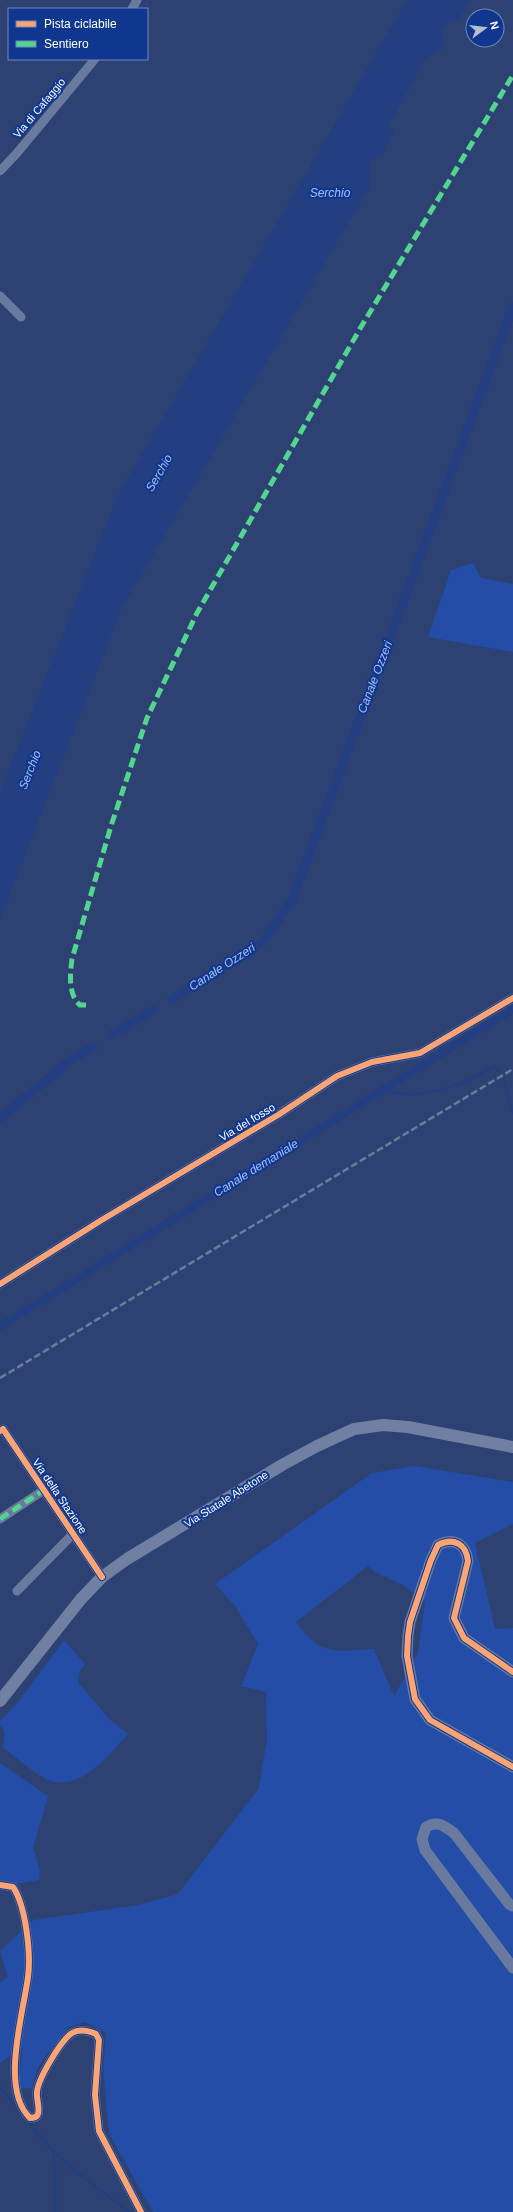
<svg xmlns="http://www.w3.org/2000/svg" width="513" height="2212" font-family="Helvetica,sans-serif">
<rect width="100%" height="100%" fill="#2d4272"/>
<path fill="#234da7" fill-rule="evenodd" d="M 473,563 L 481,578 L 513,584 L 513,652 L 428,637 L 451,570 Z
M 415,1466 L 513,1482 L 513,1524 L 475,1543 L 495,1629 L 513,1628 L 513,2212 L 153,2212 L 109,2134 L 103,2068 L 106,2033 L 85,2022 L 69,2027 L 44,2058 L 37,2070 L 32,2088 L 19,2089 L 22,2048 L 0,2063 L 0,1982 L 8,1977 L 0,1951 L 33,1920 L 139,1905 L 178,1894 L 259,1788 L 267,1739 L 266,1692 L 241,1686 L 258,1644 L 235,1606 L 215,1584 L 372,1473 ZM 368,1566 L 375,1572 L 403,1585 L 425,1601 L 418,1653 L 394,1696 L 374,1649 C 335,1651 321,1657 296,1622 Z
M 64,1640 L 85,1664 L 79,1673 L 78,1682 L 109,1719 L 128,1734 C 109,1755 81,1792 48,1780 C 36,1775 15,1756 3,1748 L 5,1733 L 0,1725 L 0,1721 L 19,1701 Z
M 0,1763 L 48,1796 L 33,1848 L 40,1870 L 39,1880 L 16,1884 L 0,1880 Z"/>
<path fill="#243f81" d="M 407,0 L 470,0 L 459,19 L 441,27 L 444,48 L 424,60 L 389,126 L 394,130 L 383,155 L 369,161 L 370,186 L 122,608 L 0,919 L 0,792 L 118,495 Z
M 513,1005 L 513,1014 L 0,1331 L 0,1322 Z"/>
<g fill="none" stroke-linecap="round" stroke-linejoin="round">
<path stroke="#243f81" stroke-width="2.5" d="M 143,5 L 145,0
M 504,1081 L 513,1113
M 386,1090 C 418,1103 466,1084 494,1066 L 498,1071
M 0,2088 L 20,2110
M 28,2120 C 57,2163 90,2181 129,2212
M 53,2152 L 55,2171 L 55,2212"/>
<path stroke="#243f81" stroke-width="9" d="M 172,999 L 248,953 L 264,940 L 292,900 L 513,307
M 111,1035 L 153,1010
M 0,1118 L 71,1060 L 93,1047"/>
<path stroke="#697a9e" stroke-width="9" d="M 132,9 L 137,0
M 0,171 L 17,153 L 95,59
M 0,296 L 21,317
M 0,1284 L 100,1221 L 278,1115 L 337,1076 L 372,1062 L 420,1053 L 513,998
M 0,1431 L 3,1429 L 102,1577
M 0,1519 L 44,1490
M 17,1591 L 73,1534
M 0,1885 L 13,1887 C 26,1906 31,1954 28,1977 C 23,2015 0,2089 30,2118 C 34,2118 37,2117 38,2114 C 40,2107 36,2098 37,2092 C 38,2079 61,2040 72,2033 C 79,2029 89,2031 96,2034 L 99,2040 L 95,2095 L 99,2131 L 141,2212"/>
<path stroke="#697a9e" stroke-width="11" d="M 513,1672 L 464,1638 L 454,1618 L 468,1561 C 466,1544 454,1537 438,1545 L 431,1560 L 410,1622 L 408,1636 L 407,1656 L 415,1699 L 430,1720 L 513,1767
M 513,1906 L 509,1904 L 454,1833 C 444,1826 438,1820 426,1827 L 422,1839 L 425,1850 L 513,1968"/>
<path stroke="#707fa2" stroke-width="12" d="M 0,1701 L 81,1599 L 102,1577 L 127,1559 L 282,1465 L 317,1446 L 354,1429 L 383,1425 L 408,1427 L 513,1447"/>
<path stroke="#6d7c9d" stroke-width="2.5" stroke-dasharray="7 3" stroke-linecap="butt" d="M 0,1378 L 513,1069"/>
<path stroke="#53d58f" stroke-width="5" stroke-dasharray="10 5" stroke-linecap="butt" d="M 86,1005 L 80,1005 C 68,995 70,974 72,959 L 111,826 L 147,718 L 197,613 L 361,327 L 513,75
M 0,1519 L 44,1490"/>
<g stroke="#10378f" stroke-width="8">
<path id="cycleway" d="M 0,1284 L 100,1221 L 278,1115 L 337,1076 L 372,1062 L 420,1053 L 513,998
M 0,1431 L 3,1429 L 102,1577
M 513,1672 L 464,1638 L 454,1618 L 468,1561 C 466,1544 454,1537 438,1545 L 431,1560 L 410,1622 L 408,1636 L 407,1656 L 415,1699 L 430,1720 L 513,1767
M 0,1885 L 13,1887 C 26,1906 31,1954 28,1977 C 23,2015 0,2089 30,2118 C 34,2118 37,2117 38,2114 C 40,2107 36,2098 37,2092 C 38,2079 61,2040 72,2033 C 79,2029 89,2031 96,2034 L 99,2040 L 95,2095 L 99,2131 L 141,2212"/>
</g>
<use href="#cycleway" stroke="#fda474" stroke-width="6"/>
</g>
<g text-anchor="middle" stroke-width="4" stroke-linejoin="round" paint-order="stroke">
<g font-size="11" fill="#fff" stroke="#10378f">
<text transform="translate(39 108) rotate(-50)" y="4">Via di Cafaggio</text>
<text transform="translate(247 1122) rotate(-31)" y="4">Via del fosso</text>
<text transform="translate(60 1496) rotate(56)" y="4">Via della Stazione</text>
<text transform="translate(226 1499) rotate(-32)" y="4">Via Statale Abetone</text>
</g>
<g font-size="12" font-style="italic" fill="#a6c1fa" stroke="#10378f">
<text x="330" y="197">Serchio</text>
<text transform="translate(159 473) rotate(-60)" y="4">Serchio</text>
<text transform="translate(375 677) rotate(-69)" y="4">Canale Ozzeri</text>
<text transform="translate(30 770) rotate(-68)" y="4">Serchio</text>
<text transform="translate(222 967) rotate(-33)" y="4">Canale Ozzeri</text>
<text transform="translate(256 1168) rotate(-32)" y="4">Canale demaniale</text>
</g>
</g>
<rect x="8" y="8" width="140" height="52" fill="#10378f" stroke="#7087bc"/>
<rect x="16" y="21" width="20" height="6" fill="#fda474" stroke="#7087bc"/>
<text x="44" y="28" font-size="12" fill="#ffffff">Pista ciclabile</text>
<rect x="16" y="41" width="20" height="6" fill="#53d58f" stroke="#7087bc"/>
<text x="44" y="48" font-size="12" fill="#ffffff">Sentiero</text>
<g transform="translate(485 28) rotate(75)"><circle r="19" fill="#10378f" stroke="#7087bc"/>
<path d="M0-3L7 15L0 10L-7 15Z" fill="#b6bdce"/>
<text y="-6" font-size="11" font-weight="bold" text-anchor="middle" fill="#ffffff">N</text>
</g>
</svg>
